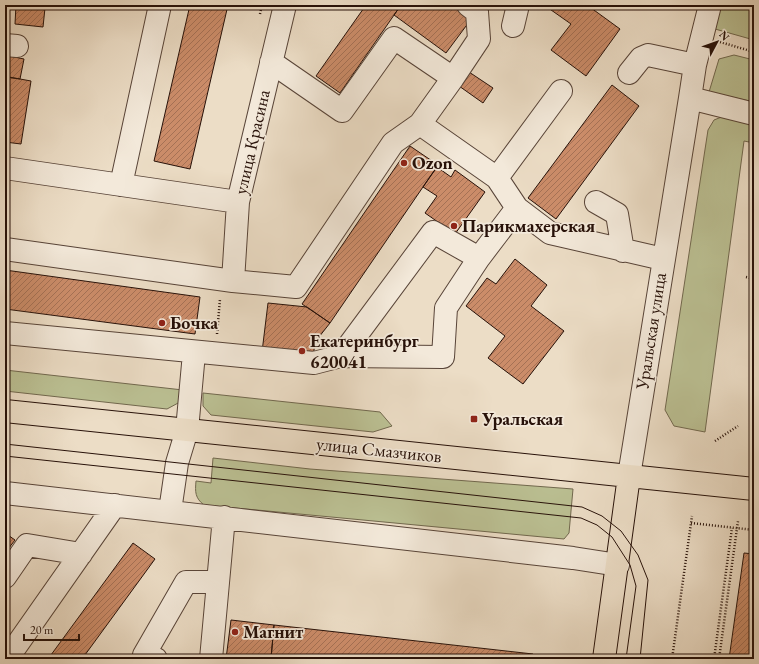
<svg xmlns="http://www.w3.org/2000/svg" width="759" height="664" font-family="'EB Garamond',serif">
<defs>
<pattern id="building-hatch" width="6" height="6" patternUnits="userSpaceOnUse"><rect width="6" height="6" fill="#cb8c69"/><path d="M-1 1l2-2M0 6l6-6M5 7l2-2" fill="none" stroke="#a57155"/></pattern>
</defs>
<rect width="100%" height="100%" fill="#ecddc6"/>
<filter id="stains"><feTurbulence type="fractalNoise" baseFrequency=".005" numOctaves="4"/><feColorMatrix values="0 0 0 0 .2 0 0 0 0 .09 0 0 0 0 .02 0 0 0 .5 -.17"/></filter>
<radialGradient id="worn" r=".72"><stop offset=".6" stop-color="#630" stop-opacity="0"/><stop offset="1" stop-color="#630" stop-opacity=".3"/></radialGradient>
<path fill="#bbc093" stroke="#71684e" d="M 721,5 L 754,5 L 754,40 L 715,29 Z
M 734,55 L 754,60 L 754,102 L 709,92 L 719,59 Z
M 724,116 L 748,122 L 754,129 L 754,143 L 744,141 L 705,432 L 674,426 L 665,410 L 708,130 L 714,120 Z
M 5,370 L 183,390 L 180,402 L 167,409 L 5,391 Z
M 203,393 L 380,412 L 392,426 L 373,432 L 211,415 L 203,406 Z
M 213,458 L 310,469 L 573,489 L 569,533 L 564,539 L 204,505 C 195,498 195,492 196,481 L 211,483 Z"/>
<path fill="url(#building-hatch)" stroke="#271109" d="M 16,5 L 45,8 L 43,27 L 15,24 Z
M 190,5 L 228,5 L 190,169 L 154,161 Z
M 366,5 L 401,5 L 340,93 L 316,76 Z
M 401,5 L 454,5 L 472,18 L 446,53 L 394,15 Z
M 544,5 L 587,5 L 620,29 L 586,76 L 551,50 L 571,24 Z
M 5,55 L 24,59 L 20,79 L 5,77 Z
M 469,72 L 493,88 L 483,103 L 459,86 Z
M 9,77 L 31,81 L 21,144 L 5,142 L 5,103 Z
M 612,85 L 639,106 L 556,219 L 528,198 Z
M 410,146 L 438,165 L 330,323 L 302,304 Z
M 437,167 L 451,177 L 455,170 L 485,192 L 455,234 L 425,213 L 437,196 L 423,187 Z
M 515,259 L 547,285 L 531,306 L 564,331 L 523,384 L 488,358 L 505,336 L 466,306 L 487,278 L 496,284 Z
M 5,270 L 200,297 L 195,334 L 5,309 Z
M 268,303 L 307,307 L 330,323 L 315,342 L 313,358 L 262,352 Z
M 5,533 L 15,540 L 5,553 Z
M 133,543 L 155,559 L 82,659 L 48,659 Z
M 744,553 L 754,554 L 754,659 L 729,659 Z
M 231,620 L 274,625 L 271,659 L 226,659 Z
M 274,625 L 533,654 L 532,659 L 271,658 Z"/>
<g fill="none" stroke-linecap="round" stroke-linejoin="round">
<g stroke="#584438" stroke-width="24">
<path id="minor" d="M 513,26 L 518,5
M 5,45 L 17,46
M 271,62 L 342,111 L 394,38 L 453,78 L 420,124
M 629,73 L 641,58 L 648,55 L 695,65
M 453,78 L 479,39 L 477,12 L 468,5
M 690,98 L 754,114
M 5,168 L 238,202
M 497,178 L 561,91
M 121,185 L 160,5
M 596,202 L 617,214 L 623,251
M 517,208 L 550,233 L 663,259
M 5,249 L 233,281 L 296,287 L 393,143 L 420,124 L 497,178 L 517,208 L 479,258 L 433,232 L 341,356 L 314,363 L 5,333
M 233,281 L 238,202 L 285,5
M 341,356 L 443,357 L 446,308 L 479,258
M 629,476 L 690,98 L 695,65 L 710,5
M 5,493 L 573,558 L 618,565
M 170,511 L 177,463 L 187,430 L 194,353
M 5,577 L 27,545 L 81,554
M 7,659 L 115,505
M 156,659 L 144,655 L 186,582 L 218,582
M 211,659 L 224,517"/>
</g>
<g stroke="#271109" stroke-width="24">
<path id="major" d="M 5,411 L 754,489
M 604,659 L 629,476"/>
</g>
<path stroke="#271109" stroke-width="2.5" stroke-dasharray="1 2" stroke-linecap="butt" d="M 260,14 L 262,5
M 720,42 L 754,52
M 746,277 L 754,279
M 217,334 L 220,299
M 754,398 L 754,404
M 715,441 L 738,426
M 691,523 L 754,530
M 672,659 L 692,516
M 714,659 L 732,528
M 719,659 L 738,521"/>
<use href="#minor" stroke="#f3e9da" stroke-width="22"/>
<use href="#major" stroke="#ecddc6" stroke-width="22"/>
<path stroke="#271109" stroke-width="1" d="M 5,444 L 582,507 L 602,516 L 621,531 L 638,555 L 648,580 L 640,659
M 5,456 L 581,518 L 597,525 L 612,537 L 630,565 L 636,586 L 626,659"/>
</g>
<g fill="#8f2418" stroke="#f3e9da" stroke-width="1.5">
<circle cx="404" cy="163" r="4"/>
<circle cx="454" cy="226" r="4"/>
<circle cx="162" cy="323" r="4"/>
<circle cx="302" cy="351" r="4"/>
<rect x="470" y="415" width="8" height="8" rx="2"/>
<circle cx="235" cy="632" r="4"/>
</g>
<g text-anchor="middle" stroke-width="3.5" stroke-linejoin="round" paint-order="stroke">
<g font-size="18" fill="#271109" stroke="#f3e9da">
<text transform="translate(252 142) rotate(-77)" y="6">улица Красина</text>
<text transform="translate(651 331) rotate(-81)" y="6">Уральская улица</text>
<text transform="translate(379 450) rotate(6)" y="6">улица Смазчиков</text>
</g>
<g font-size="18" font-weight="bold" fill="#271109" stroke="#f3e9da" text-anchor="start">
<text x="412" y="169">Ozon</text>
<text x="462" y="232">Парикмахерская</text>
<text x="170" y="329">Бочка</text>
<text x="310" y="347">Екатеринбург<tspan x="310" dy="21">620041</tspan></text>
<text x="482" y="425">Уральская</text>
<text x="243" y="638">Магнит</text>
</g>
</g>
<rect width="759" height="664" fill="none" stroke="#ecddc6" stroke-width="20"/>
<rect x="6" y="6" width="747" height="652" fill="none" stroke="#271109" stroke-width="2"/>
<rect x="10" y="10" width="739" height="644" fill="none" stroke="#271109"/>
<g transform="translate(717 42) rotate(49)" stroke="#f3e9da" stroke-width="3" paint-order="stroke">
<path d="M0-3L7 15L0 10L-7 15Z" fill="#271109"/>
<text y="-6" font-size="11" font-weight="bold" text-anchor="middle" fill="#271109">N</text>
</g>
<path d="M24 634v6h55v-6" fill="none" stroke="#271109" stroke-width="2"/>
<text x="30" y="634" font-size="12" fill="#271109" stroke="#f3e9da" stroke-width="3" paint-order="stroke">20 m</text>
<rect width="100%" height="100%" filter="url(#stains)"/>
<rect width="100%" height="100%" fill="url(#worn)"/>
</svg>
